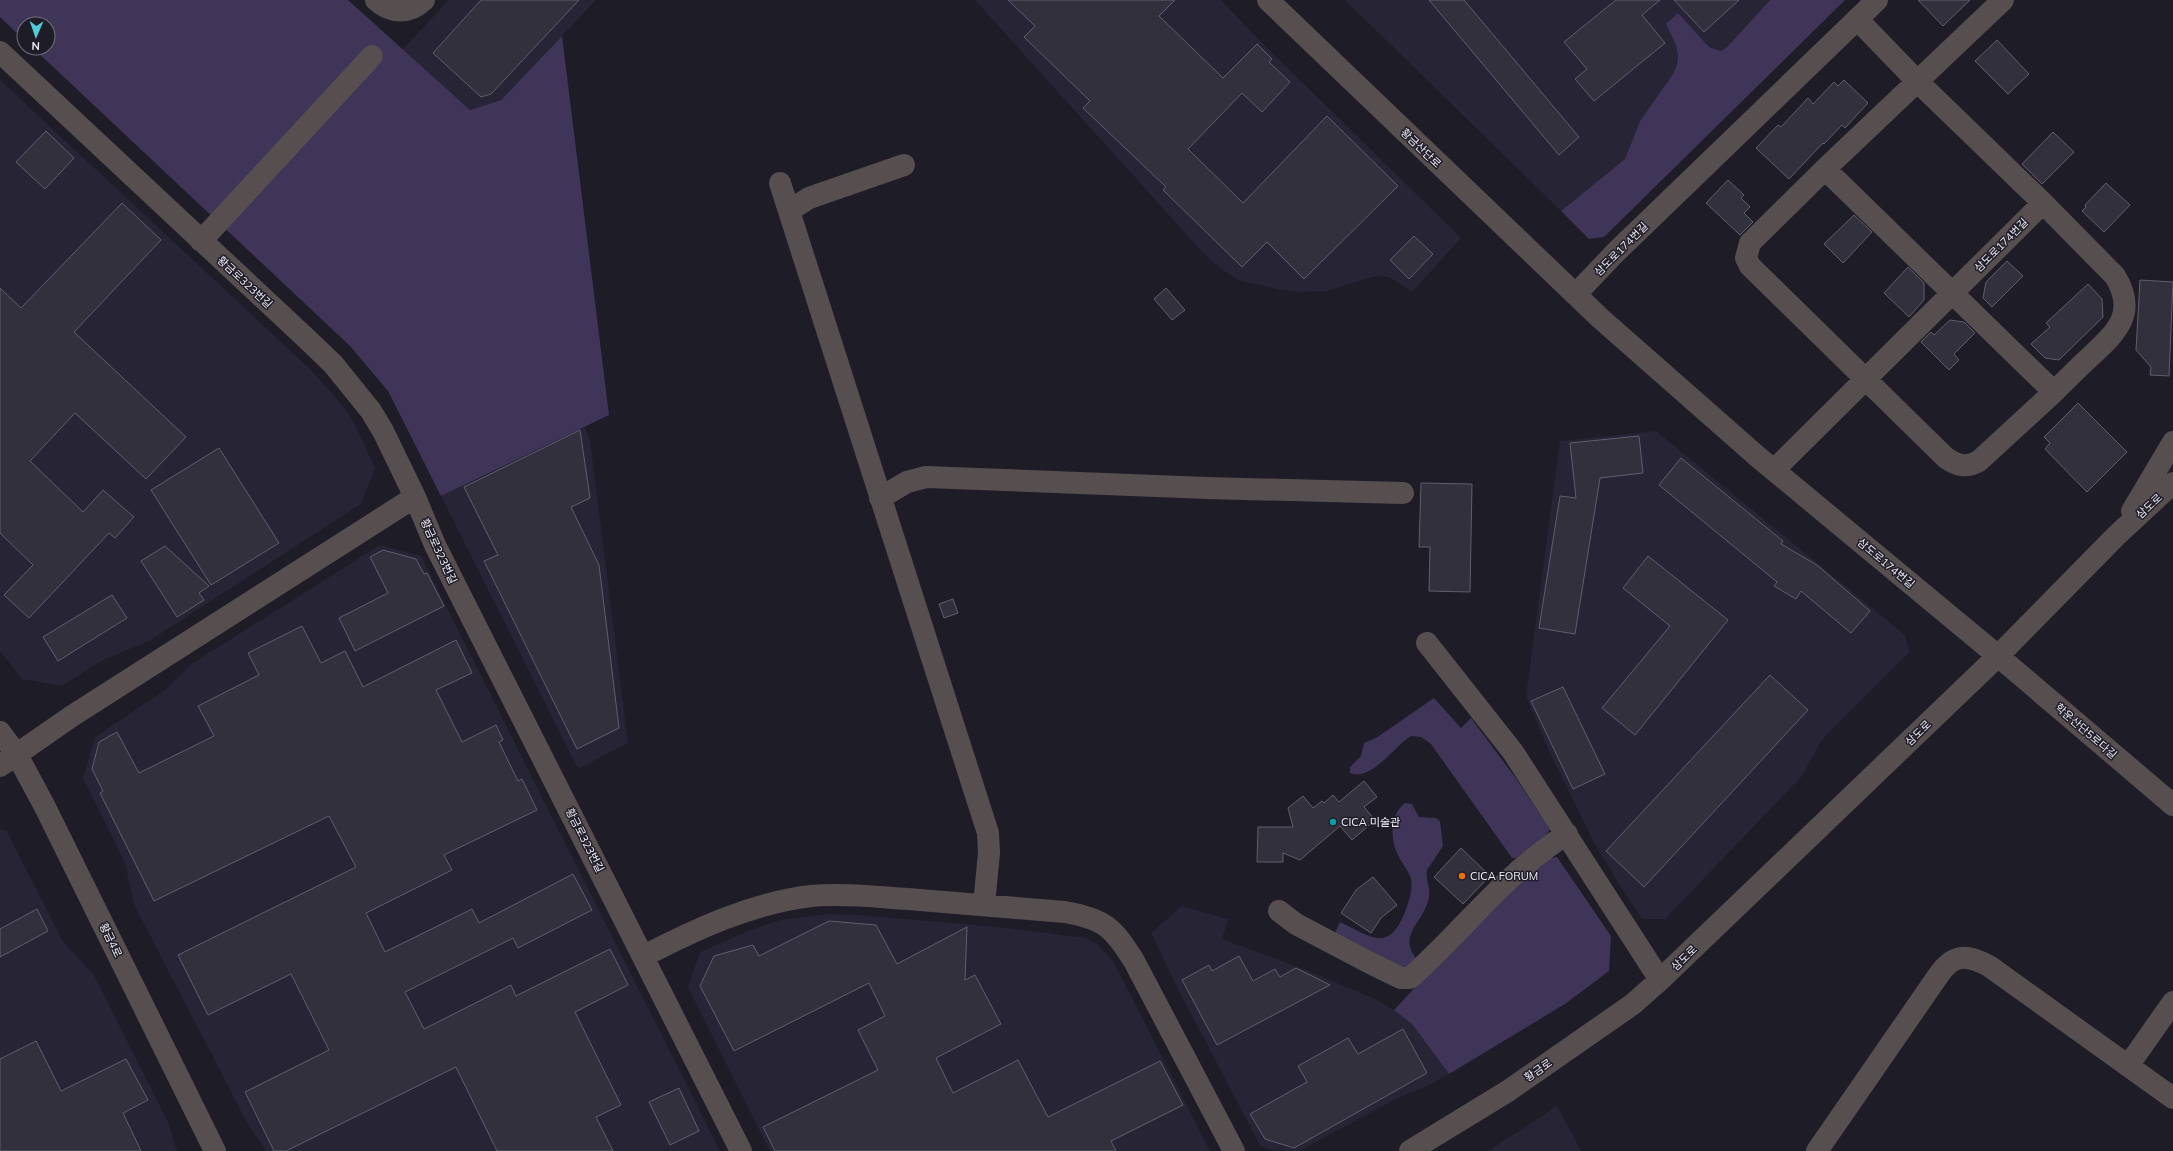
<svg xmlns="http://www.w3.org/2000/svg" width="2173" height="1151" font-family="Mulish,'Noto Sans KR',sans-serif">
<rect width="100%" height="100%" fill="#1e1c27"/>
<path fill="#272435" d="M 449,0 L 596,0 L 501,100 L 470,110 L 402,50 Z
M 975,0 L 1221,0 L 1261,42 L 1461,238 L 1412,292 L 1391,278 L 1380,276 L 1369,278 L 1327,291 L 1300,292 L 1277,289 L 1238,280 L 1223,270 L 1206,256 Z
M 1345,0 L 1770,0 L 1727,47 L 1721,51 L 1709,47 L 1702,40 L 1676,45 L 1678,56 L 1673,74 L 1640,121 L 1625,159 L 1561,211 Z
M 0,80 L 312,371 L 343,406 L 354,423 L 375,468 L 361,504 L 149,641 L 101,661 L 62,686 L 22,679 L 0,651 Z
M 584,426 L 590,440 L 628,743 L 578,769 L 441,496 Z
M 1656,431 L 1905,635 L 1909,652 L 1823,738 L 1802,776 L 1665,919 L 1642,919 L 1619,884 L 1593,841 L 1548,749 L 1526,696 L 1560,441 Z
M 380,545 L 421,556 L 720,1151 L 266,1151 L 246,1121 L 134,904 L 125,863 L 83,778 L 95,737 L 165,690 L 193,663 Z
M 0,829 L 7,831 L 63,942 L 94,975 L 168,1122 L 177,1151 L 0,1151 Z
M 1182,906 L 1228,919 L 1222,939 L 1309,971 L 1375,999 L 1394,1010 L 1412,1024 L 1449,1074 L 1427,1086 L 1398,1098 L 1299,1151 L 1278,1151 L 1261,1147 L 1180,993 L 1151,933 Z
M 828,914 L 860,915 L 1008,928 L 1086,938 L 1097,944 L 1113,961 L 1210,1151 L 770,1151 L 688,987 L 700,952 L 751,930 L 780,920 Z
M 1557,1106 L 1581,1151 L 1488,1151 Z"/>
<path fill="#3e3558" d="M 0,0 L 348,0 L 470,110 L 501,100 L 562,36 L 609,415 L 441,496 L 388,391 L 350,346 L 33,48 L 48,48 L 48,24 L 24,24 L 24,40 L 0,17 Z
M 1770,0 L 1845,0 L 1604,237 L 1589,239 L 1561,211 L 1625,159 L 1640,121 L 1673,74 L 1677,64 L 1678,56 L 1676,45 L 1666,24 L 1678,13 L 1709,47 L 1721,51 L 1727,47 Z
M 1434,698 L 1461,728 L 1471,718 L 1515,777 L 1550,829 L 1547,834 L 1516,858 L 1512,858 L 1431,744 L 1421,737 L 1411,736 C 1395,745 1372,782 1350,773 L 1350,767 L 1361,756 L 1364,743 L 1376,738 Z
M 1405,803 L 1412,804 L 1419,817 L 1436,818 L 1440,821 L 1443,846 L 1427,870 C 1425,879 1431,888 1429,897 C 1425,922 1397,934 1416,958 L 1404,969 L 1334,935 L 1340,922 C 1371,937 1389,953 1405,912 C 1409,901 1413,890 1411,879 C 1409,871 1403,865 1399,857 C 1390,841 1389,815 1405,803 Z
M 1557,857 L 1611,936 L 1609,971 L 1565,1004 L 1449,1074 L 1412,1024 L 1394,1010 L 1474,924 L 1542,860 Z"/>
<path fill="#32303c" stroke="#615e6d" d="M 481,0 L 579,0 L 491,94 L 481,97 L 433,53 Z
M 1008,0 L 1175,0 L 1159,16 L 1223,78 L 1257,44 L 1272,59 L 1269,62 L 1290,82 L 1262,112 L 1242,93 L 1188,149 L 1243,203 L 1327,116 L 1398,186 L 1304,279 L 1267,242 L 1242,267 L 1163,190 L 1166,187 L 1083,108 L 1090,101 L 1024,37 L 1035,26 Z
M 1429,0 L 1464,0 L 1579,137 L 1559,155 Z
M 1616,0 L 1660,0 L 1642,15 L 1665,43 L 1594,101 L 1575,79 L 1587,69 L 1564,42 Z
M 1674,0 L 1739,0 L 1704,32 Z
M 1918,0 L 1970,0 L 1943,26 Z
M 1997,40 L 2029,74 L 2008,94 L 1975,61 Z
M 1844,80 L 1868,103 L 1845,128 L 1842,125 L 1824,144 L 1823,143 L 1789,179 L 1756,148 L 1778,125 L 1781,127 L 1808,98 L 1813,104 L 1834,82 L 1838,86 Z
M 46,131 L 74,158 L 45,189 L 16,162 Z
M 2053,132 L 2074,152 L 2042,184 L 2022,164 Z
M 1728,180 L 1744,195 L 1741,198 L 1750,207 L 1744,213 L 1753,222 L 1740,235 L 1706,203 Z
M 2106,183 L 2130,205 L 2104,232 L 2082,211 L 2086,207 L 2085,205 Z
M 122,203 L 161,240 L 74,332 L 186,437 L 146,479 L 75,413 L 30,461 L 83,512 L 103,490 L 134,517 L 115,538 L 109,533 L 29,618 L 4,595 L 33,565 L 0,533 L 0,288 L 21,308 Z
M 1854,215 L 1872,232 L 1843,263 L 1824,244 Z
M 1414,236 L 1433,254 L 1409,279 L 1390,260 Z
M 2007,261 L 2023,276 L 1992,307 L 1983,298 L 1986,282 Z
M 1908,267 L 1924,283 L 1924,300 L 1909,317 L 1884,293 Z
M 2140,280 L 2173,282 L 2169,376 L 2150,375 L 2151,367 L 2136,350 Z
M 2088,284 L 2102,299 L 2103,317 L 2059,360 L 2045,358 L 2031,344 L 2050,327 L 2046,323 Z
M 1166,288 L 1185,310 L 1172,320 L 1154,299 Z
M 1950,320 L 1964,322 L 1975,333 L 1954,354 L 1959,360 L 1949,370 L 1921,342 L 1931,332 L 1934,335 Z
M 2078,403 L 2127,452 L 2087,492 L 2045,449 L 2050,443 L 2044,437 Z
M 580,430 L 590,498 L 571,507 L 599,565 L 619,728 L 577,749 L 484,561 L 498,555 L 464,487 Z
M 1639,436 L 1643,473 L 1600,478 L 1575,634 L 1539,628 L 1560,496 L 1576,498 L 1570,443 Z
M 219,448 L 279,543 L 211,585 L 151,490 Z
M 1681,458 L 1783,541 L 1781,544 L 1817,565 L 1870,611 L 1851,633 L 1801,591 L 1796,599 L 1774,586 L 1777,582 L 1659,485 Z
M 1421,483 L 1472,484 L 1470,592 L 1429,591 L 1430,547 L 1419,547 Z
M 165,546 L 209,586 L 199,593 L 204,600 L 177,617 L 141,561 Z
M 383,550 L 416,559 L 424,574 L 427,573 L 444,606 L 355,651 L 339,618 L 388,593 L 370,557 Z
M 1648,556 L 1728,620 L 1635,735 L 1602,708 L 1670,626 L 1623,588 Z
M 112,595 L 127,618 L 58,661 L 43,637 Z
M 953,599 L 958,613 L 944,618 L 939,604 Z
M 302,626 L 321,663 L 345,651 L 363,687 L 456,640 L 472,673 L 436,690 L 462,742 L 496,725 L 503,740 L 499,742 L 518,781 L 522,779 L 537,810 L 444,855 L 452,870 L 366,913 L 385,952 L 472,909 L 479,923 L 573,874 L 592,910 L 518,948 L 513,938 L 405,992 L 424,1029 L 511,985 L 516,996 L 610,949 L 628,985 L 575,1012 L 621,1105 L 596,1117 L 613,1151 L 497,1151 L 456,1067 L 286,1151 L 274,1151 L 245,1092 L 329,1050 L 291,974 L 208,1015 L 178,955 L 356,867 L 329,816 L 154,901 L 100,793 L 103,791 L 92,769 L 99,742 L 117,732 L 139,773 L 214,736 L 198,706 L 259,675 L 248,653 Z
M 1770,675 L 1808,710 L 1644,887 L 1606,851 Z
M 1563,687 L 1605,774 L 1573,789 L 1531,701 Z
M 1364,781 L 1377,797 L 1364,807 L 1375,820 L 1352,840 L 1340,826 L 1300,860 L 1283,853 L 1283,862 L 1257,862 L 1258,827 L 1293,827 L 1288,808 L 1303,796 L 1313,808 L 1322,801 L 1324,803 L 1333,795 L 1339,802 Z
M 1461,848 L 1490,876 L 1463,904 L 1434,877 Z
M 1373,877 L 1397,905 L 1381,918 L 1371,933 L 1341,913 L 1356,890 Z
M 37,909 L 48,931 L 0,957 L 0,929 Z
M 829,921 L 876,925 L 897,964 L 967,927 L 965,980 L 975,975 L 1001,1024 L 936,1058 L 953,1093 L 1018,1060 L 1048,1117 L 1160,1061 L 1183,1105 L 1111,1141 L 1116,1151 L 775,1151 L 763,1127 L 878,1070 L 858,1030 L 885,1016 L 869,983 L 734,1051 L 700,986 L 714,956 L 753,945 L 759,956 Z
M 1239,956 L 1253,981 L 1275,969 L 1280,977 L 1296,968 L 1330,985 L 1217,1045 L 1182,980 L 1209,965 L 1212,971 Z
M 1403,1029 L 1427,1073 L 1294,1148 L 1265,1139 L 1250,1114 L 1307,1082 L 1298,1066 L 1348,1038 L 1358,1054 Z
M 36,1041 L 61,1091 L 126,1059 L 148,1100 L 123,1113 L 141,1151 L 0,1151 L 0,1059 Z
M 679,1088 L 699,1131 L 670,1145 L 649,1102 Z"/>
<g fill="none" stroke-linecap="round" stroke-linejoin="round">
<path stroke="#564e4f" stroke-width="22" d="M 376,0 C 391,14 410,14 424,0
M 1268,0 L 1600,318 L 1758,457 L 1998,656 L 2173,805
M 0,52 L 308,340 L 333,364 L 371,411 L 383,431 L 415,497 L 435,545 L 741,1151
M 1825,169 L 2054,392 L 1979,461 C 1966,468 1958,466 1946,458 L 1750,266 L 1746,258 L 1750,243 Z
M 1825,169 L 2003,0
M 780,183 L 988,833 L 989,853 L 984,905
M 2043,203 L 2115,276 C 2137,312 2118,331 2092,355 C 2079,367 2067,379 2054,392
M 789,211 L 809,198 L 904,165
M 201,241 L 372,56
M 1576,294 L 1615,253 L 1877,0
M 1774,470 L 2043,203 L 1917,81 L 1857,19
M 880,498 L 907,482 L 926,477 L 1207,488 L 1403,493
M 2132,511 L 2173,442
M 1427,643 L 1513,752 L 1660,980
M 0,732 L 17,755 L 44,805 L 215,1151
M 0,766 L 72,716 L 415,497
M 1279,911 L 1296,924 L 1372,964 L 1401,978 L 1410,978 C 1464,930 1505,873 1567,834
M 644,956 C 696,929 752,903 811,896 C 843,893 876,897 908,899 C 960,903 1012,908 1065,912 C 1104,919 1113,927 1134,961 L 1234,1151
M 2128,1066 L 2173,1002
M 1410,1151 L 1508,1091 L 1633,1004 L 1660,980 L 1998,656 L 2116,536 L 2173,483
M 1817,1151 L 1940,973 C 1955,953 1968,955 1989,966 L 2173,1098"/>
</g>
<circle fill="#0f9aa8" stroke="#1e1c27" stroke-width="1.5" cx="1333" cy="822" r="4"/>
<circle fill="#e8710a" stroke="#1e1c27" stroke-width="1.5" cx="1462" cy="876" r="4"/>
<g text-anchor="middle" stroke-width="3" stroke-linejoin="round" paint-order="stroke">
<g font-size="11" fill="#f3f1fa" stroke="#1e1c27">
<text transform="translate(1421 148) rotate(44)" y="4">황금산단로</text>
<text transform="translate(2001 245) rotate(-45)" y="4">삼도로174번길</text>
<text transform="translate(1621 249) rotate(-45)" y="4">삼도로174번길</text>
<text transform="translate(245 282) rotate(43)" y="4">황금로323번길</text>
<text transform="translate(2149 506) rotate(-43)" y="4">삼도로</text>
<text transform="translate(439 551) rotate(65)" y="4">황금로323번길</text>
<text transform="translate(1886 563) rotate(40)" y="4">삼도로174번길</text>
<text transform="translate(2086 731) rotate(41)" y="4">학운산단5로다길</text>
<text transform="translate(1918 733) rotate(-44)" y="4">삼도로</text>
<text transform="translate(585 840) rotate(63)" y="4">황금로323번길</text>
<text transform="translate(111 940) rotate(64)" y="4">황금4로</text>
<text transform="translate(1684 958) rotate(-44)" y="4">삼도로</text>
<text transform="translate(1538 1070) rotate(-35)" y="4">황금로</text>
</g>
<g font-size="11" fill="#f3f1fa" stroke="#1e1c27" text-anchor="start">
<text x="1341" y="826">CICA 미술관</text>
<text x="1470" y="880">CICA FORUM</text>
</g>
</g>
<g transform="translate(36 36) rotate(182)"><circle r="19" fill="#1e1c27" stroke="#73717b"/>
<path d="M0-3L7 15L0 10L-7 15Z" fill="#52cbd8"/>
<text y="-6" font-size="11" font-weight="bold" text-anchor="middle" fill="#f3f1fa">N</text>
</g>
</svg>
